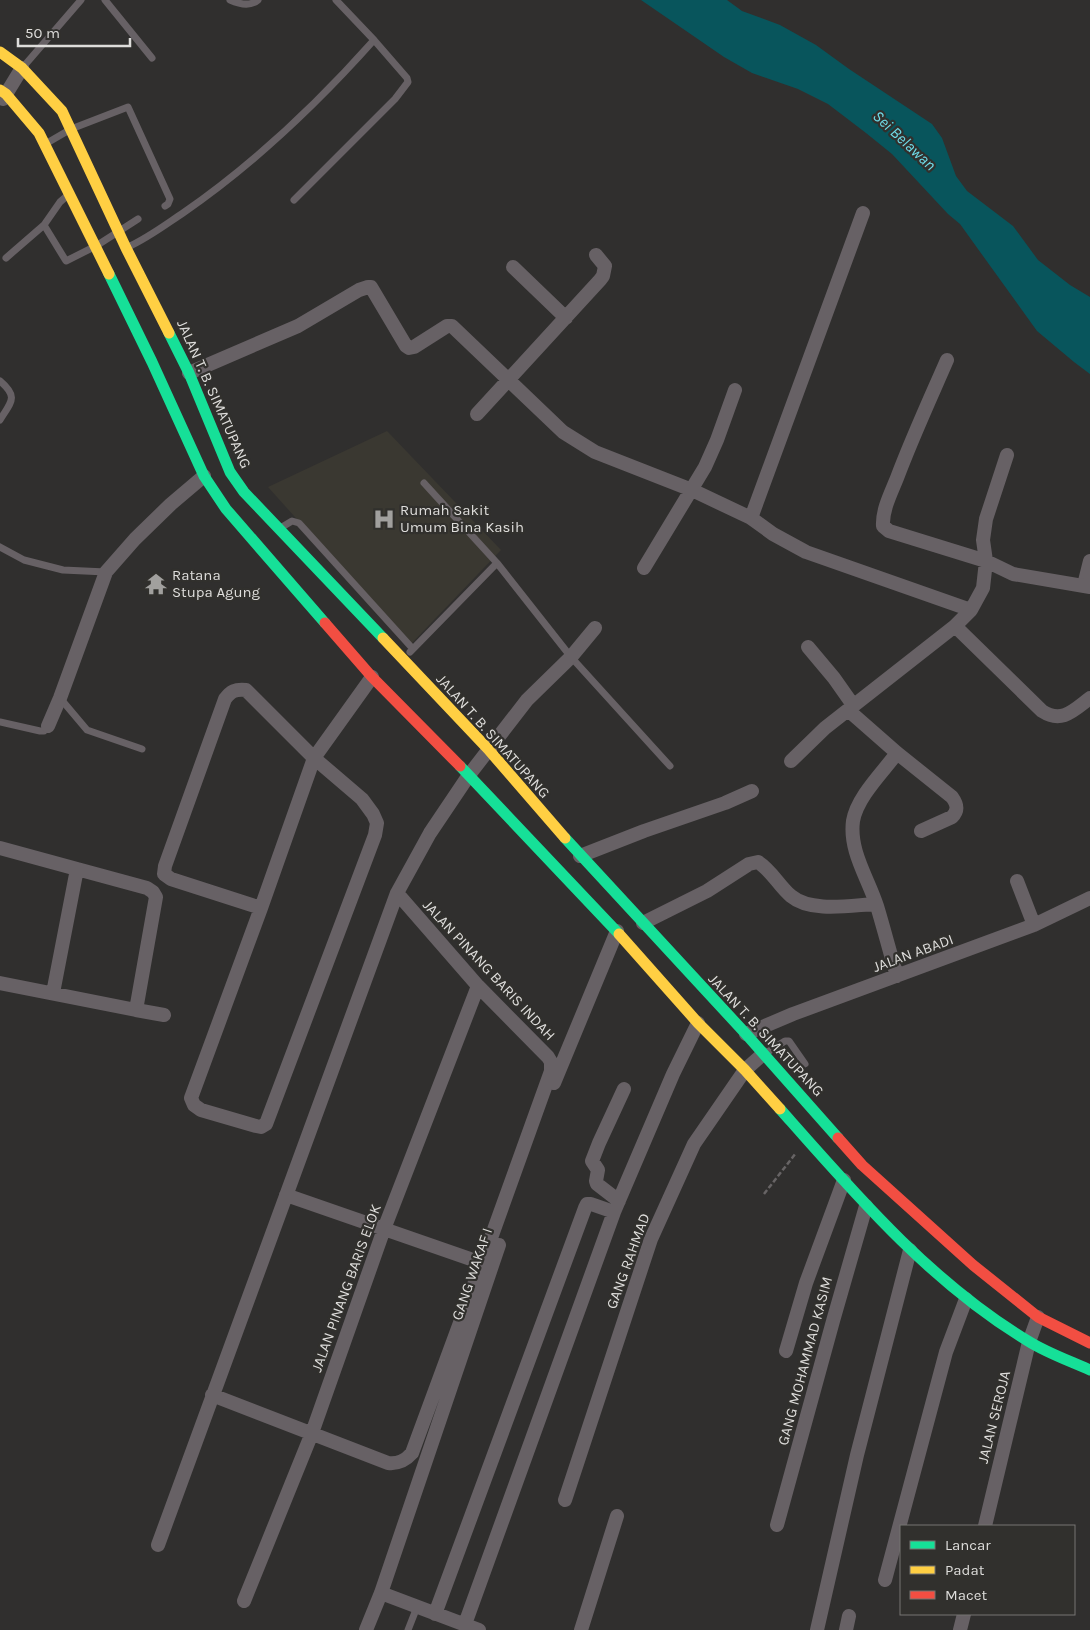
<svg xmlns="http://www.w3.org/2000/svg" width="1090" height="1630" font-family="Karla,sans-serif">
<rect width="100%" height="100%" fill="#302f2e"/>
<path fill="#3a3831" d="M 387,431 L 501,550 L 410,645 L 268,487 Z"/>
<path fill="#08555c" d="M 641,0 L 727,0 L 742,11 L 780,25 L 816,45 L 849,69 L 932,124 L 942,138 L 956,176 L 967,191 L 1013,226 L 1038,260 L 1070,285 L 1090,297 L 1090,374 L 1074,362 L 1037,331 L 960,224 L 948,214 L 892,154 L 866,133 L 828,104 L 798,89 L 752,73 L 724,57 Z"/>
<g fill="none" stroke-linecap="round" stroke-linejoin="round">
<path stroke="#676465" stroke-width="2.5" stroke-dasharray="5 2.5" stroke-linecap="butt" d="M 764,1194 L 796,1153"/>
<path stroke="#676165" stroke-width="7" d="M 105,0 L 152,58
M 230,0 C 239,4 250,7 258,0
M 336,0 L 374,40
M 24,66 L 81,0
M 47,143 L 71,129 L 128,107 L 170,199 L 168,204 L 165,206
M 44,225 L 66,261 L 96,246 L 138,219
M 128,247 C 148,238 165,225 183,213 C 254,164 317,104 374,40 L 407,78 L 408,82 L 395,99 L 294,200
M 6,258 L 44,225 L 60,202 L 68,195
M 0,381 C 19,397 11,402 0,420
M 424,483 L 497,563 L 571,657 L 670,766
M 282,527 L 292,521 L 299,523 L 413,649
M 0,547 L 24,560 L 63,570 L 106,572
M 410,652 L 497,563
M 60,698 L 87,730 L 142,749
M 0,722 L 40,731 L 44,731 L 48,726
M 766,1053 L 785,1041 L 789,1041 L 805,1064
M 408,1630 L 417,1607"/>
<path stroke="#676165" stroke-width="14" d="M 3,99 L 22,68
M 513,267 L 566,318
M 947,360 C 930,399 912,438 897,478 C 891,493 882,510 883,526 L 889,531 L 986,561 L 1013,574 L 1090,587
M 189,373 L 298,326 L 359,290 L 368,287 L 371,287 L 406,346 L 409,348 L 414,347 L 447,326 L 452,326 L 563,432 L 595,452 L 692,490 L 751,518 L 773,534 L 806,552 L 971,610
M 477,414 L 600,280 L 603,276 L 605,266 L 596,255
M 751,518 L 863,213
M 644,568 L 705,467 L 717,440 L 735,390
M 1084,585 L 1090,561
M 955,626 L 1042,711 C 1062,724 1074,710 1090,698
M 808,647 L 834,678 L 853,705
M 848,710 L 897,753 L 952,797 C 957,804 959,810 952,817 L 921,831
M 48,726 L 60,698 L 106,572 L 135,539 L 171,504 L 204,476
M 791,761 L 825,728 L 955,626 L 971,610 L 983,588 L 986,561 L 983,540 L 986,519 L 1007,455
M 0,848 L 77,869 L 53,993
M 580,856 L 644,831 L 725,803 L 752,791
M 1017,881 L 1034,925
M 261,908 L 171,879 L 164,874 L 165,866 L 225,699 C 231,691 235,689 246,690 L 314,758 L 362,799 L 373,814 L 377,823 L 375,835 L 266,1124 L 261,1127 L 256,1126 L 201,1110 L 194,1105 L 191,1098 L 261,908 L 314,758 L 372,677
M 643,923 L 707,891 L 749,864 L 758,862 C 772,871 779,886 791,896 C 811,913 852,905 876,904
M 897,976 C 890,953 884,929 877,906 C 868,878 849,851 853,821 C 857,797 883,772 897,753
M 0,983 L 136,1010 L 156,897 L 153,892 L 147,888 L 77,869
M 136,1010 L 164,1015
M 746,1034 L 793,1014 L 1034,925 L 1090,898
M 554,1083 L 617,931
M 286,1195 L 482,1263
M 619,1201 L 597,1184 L 596,1181 L 598,1170 L 592,1161 L 599,1143 L 624,1089
M 786,1351 L 806,1283 L 844,1180
M 212,1395 L 388,1463 C 398,1464 405,1461 412,1453 L 482,1263 L 551,1071 L 551,1062 L 548,1057 L 478,986 L 397,893
M 565,1500 L 651,1239 L 694,1144 L 745,1070 L 763,1054
M 777,1525 L 833,1321 L 866,1206
M 985,1526 L 1029,1342 L 1038,1317
M 158,1545 L 397,893 L 430,833 L 469,775 L 527,700 L 571,657 L 595,628
M 885,1580 L 946,1352 L 966,1299
M 381,1593 L 479,1630
M 244,1601 L 312,1433 L 384,1229 L 478,986
M 435,1614 L 585,1208 L 587,1204 L 591,1204 L 614,1212
M 465,1624 L 614,1212 L 673,1074 L 698,1023
M 366,1630 L 381,1593 L 499,1245
M 581,1630 L 617,1516
M 817,1630 L 857,1455 L 910,1250
M 846,1630 L 849,1616
M 960,1630 L 964,1614"/>
<path stroke="#16e098" stroke-width="11" d="M 109,274 L 152,362 L 204,476 L 226,509 L 325,623
M 169,333 L 189,373 L 230,472 L 244,492 L 383,638
M 460,766 L 619,934
M 565,838 L 746,1034 L 838,1138
M 780,1109 C 855,1194 930,1282 1028,1341 C 1047,1353 1070,1361 1090,1370"/>
<path stroke="#ffcf43" stroke-width="11" d="M 0,52 L 22,68 L 62,111 L 126,248 L 169,333
M 0,90 L 6,94 L 39,133 L 109,274
M 383,638 L 488,749 L 565,838
M 619,934 L 698,1023 L 745,1070 L 780,1109"/>
<path stroke="#f24e42" stroke-width="11" d="M 325,623 L 372,677 L 460,766
M 838,1138 L 862,1165 L 973,1265 L 1038,1317 L 1090,1343"/>
</g>
<defs>
<g id="hospital-bare" transform="scale(1.725)"><path d="M-5-5h3v3.5h4V-5h3V5h-3V1.5h-4V5h-3Z" fill="#a1a09e" stroke="#31302d" stroke-width="2.5" paint-order="stroke"/></g>
<g id="temple-bare" transform="scale(1.725)"><path d="M0-6L5-2H3V0L6.5 2.5H4V6H1.5V3h-3V6H-4V2.5H-6.5L-3 0V-2H-5Z" fill="#a1a09e" stroke="#31302d" stroke-width="2.5" paint-order="stroke"/></g>
</defs>
<g fill-rule="evenodd">
<use href="#hospital-bare" x="384" y="519"/>
<use href="#temple-bare" x="156" y="584"/>
</g>
<g text-anchor="middle" stroke-width="4.5" stroke-linejoin="round" paint-order="stroke">
<g font-size="15" fill="#dedddb" stroke="#31302d">
<text transform="translate(214 394) rotate(66)" y="5">JALAN T. B. SIMATUPANG</text>
<text transform="translate(493 736) rotate(48)" y="5">JALAN T. B. SIMATUPANG</text>
<text transform="translate(913 953) rotate(-20)" y="5">JALAN ABADI</text>
<text transform="translate(489 970) rotate(47)" y="5">JALAN PINANG BARIS INDAH</text>
<text transform="translate(766 1035) rotate(47)" y="5">JALAN T. B. SIMATUPANG</text>
<text transform="translate(628 1261) rotate(-70)" y="5">GANG RAHMAD</text>
<text transform="translate(472 1274) rotate(-71)" y="5">GANG WAKAF I</text>
<text transform="translate(346 1288) rotate(-70)" y="5">JALAN PINANG BARIS ELOK</text>
<text transform="translate(805 1361) rotate(-75)" y="5">GANG MOHAMMAD KASIM</text>
<text transform="translate(994 1417) rotate(-76)" y="5">JALAN SEROJA</text>
</g>
<g font-size="15" fill="#dedddb" stroke="#31302d" text-anchor="start">
<text x="400" y="515">Rumah Sakit<tspan x="400" dy="17">Umum Bina Kasih</tspan></text>
<text x="172" y="580">Ratana<tspan x="172" dy="17">Stupa Agung</tspan></text>
</g>
<g font-size="16" font-style="italic" fill="#6fdce8" stroke="#31302d">
<text transform="translate(905 140) rotate(43)" y="6">Sei Belawan</text>
</g>
</g>
<rect x="900" y="1525" width="175" height="90" fill="#31302d" stroke="#767573"/>
<rect x="910" y="1541" width="25" height="8" fill="#16e098" stroke="#767573"/>
<text x="945" y="1550" font-size="15" fill="#dedddb">Lancar</text>
<rect x="910" y="1566" width="25" height="8" fill="#ffcf43" stroke="#767573"/>
<text x="945" y="1575" font-size="15" fill="#dedddb">Padat</text>
<rect x="910" y="1591" width="25" height="8" fill="#f24e42" stroke="#767573"/>
<text x="945" y="1600" font-size="15" fill="#dedddb">Macet</text>
<path d="M18 38v8h112v-8" fill="none" stroke="#dedddb" stroke-width="2.5"/>
<text x="25" y="38" font-size="15" fill="#dedddb" stroke="#31302d" stroke-width="4" paint-order="stroke">50 m</text>
</svg>
